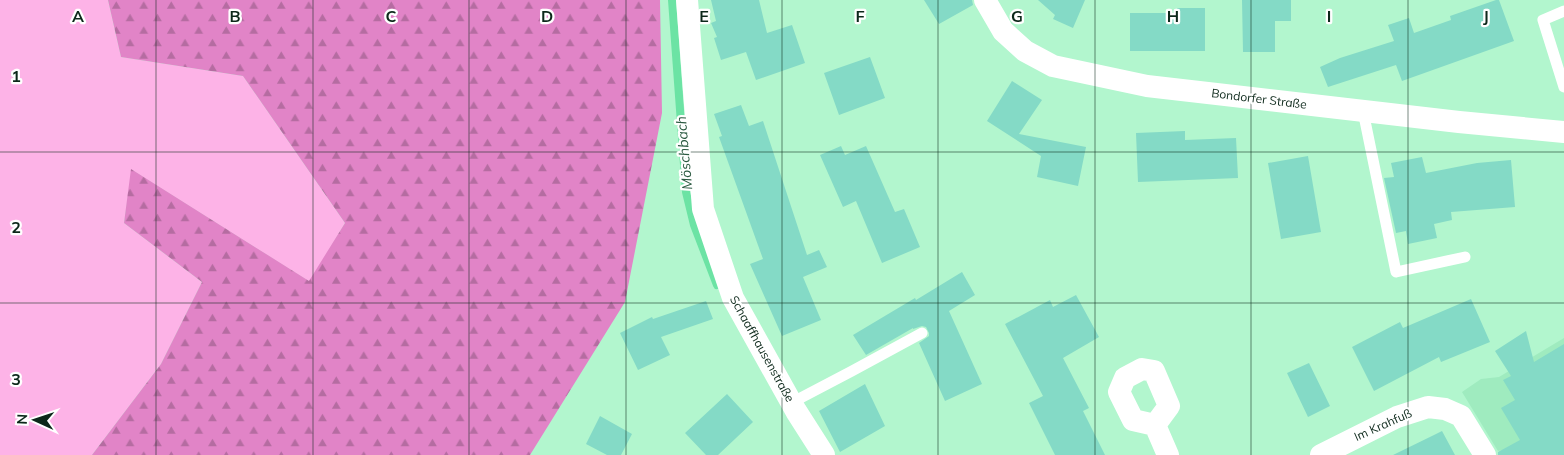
<svg xmlns="http://www.w3.org/2000/svg" width="1564" height="455" font-family="Mulish,sans-serif">
<defs>
<pattern id="forest-firs" width="22" height="20" patternUnits="userSpaceOnUse" patternTransform="scale(1.25)"><rect width="22" height="20" fill="#e184c7"/><path d="M5 1l3.5 6h-7zM16 11l3.5 6h-7z" fill="#b56ca1"/></pattern>
</defs>
<rect width="100%" height="100%" fill="#b2f6ce"/>
<path fill="#9febbf" d="M 1564,338 L 1564,455 L 1503,450 L 1498,451 L 1462,392 L 1481,379 L 1499,377 Z"/>
<path fill="#fdb3e7" d="M 0,0 L 108,0 L 121,57 L 243,76 L 345,223 L 310,282 L 132,170 L 124,223 L 202,282 L 161,364 L 92,455 L 0,455 Z"/>
<path fill="url(#forest-firs)" d="M 108,0 L 660,0 L 662,113 L 625,302 L 530,455 L 92,455 L 161,364 L 202,282 L 124,223 L 131,169 L 309,281 L 345,223 L 243,76 L 121,57 Z"/>
<g fill="none" stroke-linecap="round" stroke-linejoin="round">
<path stroke="#6ce3a4" stroke-width="8" d="M 672,0 L 686,192 L 694,225 L 717,285"/>
</g>
<path fill="#84dac6" d="M 711,0 L 759,0 L 767,33 L 792,25 L 805,63 L 756,80 L 746,52 L 721,60 L 714,38 L 717,37 L 711,23 L 716,21 Z
M 924,0 L 972,0 L 973,5 L 939,24 Z
M 1038,0 L 1085,0 L 1073,28 L 1053,19 L 1055,15 Z
M 1242,0 L 1291,0 L 1291,21 L 1275,21 L 1275,52 L 1243,52 Z
M 1496,0 L 1499,0 L 1514,41 L 1402,81 L 1396,65 L 1328,87 L 1320,67 L 1340,58 L 1394,41 L 1388,25 L 1409,18 L 1414,33 L 1451,20 L 1450,16 Z
M 1177,8 L 1205,8 L 1205,51 L 1130,51 L 1130,13 L 1177,13 Z
M 870,57 L 885,98 L 839,115 L 824,73 Z
M 1012,81 L 1042,100 L 1019,134 L 1086,147 L 1078,186 L 1037,177 L 1041,156 L 987,121 Z
M 741,105 L 749,126 L 763,121 L 807,255 L 819,250 L 827,267 L 803,277 L 821,320 L 782,336 L 750,264 L 763,259 L 719,137 L 722,136 L 714,114 Z
M 1185,131 L 1185,140 L 1236,138 L 1238,178 L 1138,182 L 1136,133 Z
M 841,146 L 845,155 L 866,146 L 895,212 L 904,209 L 920,247 L 882,263 L 856,201 L 843,207 L 820,155 Z
M 1308,156 L 1321,232 L 1281,239 L 1268,163 Z
M 1422,157 L 1426,173 L 1477,163 L 1511,160 L 1515,207 L 1451,212 L 1452,220 L 1434,224 L 1437,238 L 1408,244 L 1406,231 L 1396,233 L 1384,178 L 1394,177 L 1391,163 Z
M 962,272 L 975,295 L 949,311 L 982,384 L 945,401 L 919,343 L 929,336 L 929,333 L 926,327 L 922,326 L 913,329 L 913,328 L 866,355 L 853,335 L 915,298 L 916,300 Z
M 1076,295 L 1099,337 L 1063,358 L 1089,408 L 1083,411 L 1105,455 L 1055,455 L 1029,403 L 1043,396 L 1005,324 L 1050,300 L 1053,307 Z
M 1471,299 L 1490,342 L 1441,362 L 1439,357 L 1374,391 L 1352,347 L 1400,322 L 1403,328 Z
M 706,301 L 713,319 L 661,337 L 670,355 L 638,370 L 620,333 L 652,317 L 653,319 Z
M 1526,331 L 1534,362 L 1564,344 L 1564,455 L 1498,455 L 1498,452 L 1520,440 L 1501,408 L 1515,400 L 1503,380 L 1511,376 L 1495,351 Z
M 1309,363 L 1330,406 L 1308,417 L 1287,373 Z
M 865,384 L 885,426 L 840,452 L 819,411 Z
M 727,394 L 753,422 L 718,455 L 706,455 L 685,433 Z
M 600,416 L 632,434 L 621,455 L 607,455 L 586,444 Z
M 1442,431 L 1455,455 L 1393,455 L 1434,435 Z"/>
<g fill="none" stroke-linecap="round" stroke-linejoin="round">
<path stroke="#fff" stroke-width="11" d="M 1564,11 L 1543,20 L 1564,87
M 1363,111 L 1396,272 L 1465,257
M 791,403 L 852,371 L 922,333"/>
<path stroke="#fff" stroke-width="22" d="M 687,0 L 703,209 L 733,298 L 796,411 L 824,455
M 985,0 L 1003,31 L 1025,51 L 1053,66 L 1147,86 L 1459,122 L 1564,132
M 1142,369 L 1154,371 L 1169,406 L 1155,425 L 1133,420 L 1119,392 L 1125,378 Z
M 1155,425 L 1168,455
M 1321,455 L 1397,417 L 1428,407 L 1445,409 L 1461,416 L 1485,455"/>
</g>
<path fill="none" stroke="#0c281a" stroke-width="1" stroke-opacity="0.55" d="M 156,0 L 156,455M 313,0 L 313,455M 469,0 L 469,455M 626,0 L 626,455M 782,0 L 782,455M 938,0 L 938,455M 1095,0 L 1095,455M 1251,0 L 1251,455M 1408,0 L 1408,455M 0,152 L 1564,152M 0,303 L 1564,303"/>
<g text-anchor="middle" stroke-width="4.5" stroke-linejoin="round" paint-order="stroke">
<g font-size="12" fill="#0c281a" stroke="#fff">
<text transform="translate(1259 99) rotate(7)" y="4">Bondorfer Straße</text>
<text transform="translate(762 349) rotate(61)" y="4">Schaaffhausenstraße</text>
<text transform="translate(1383 425) rotate(-24)" y="4">Im Krahfuß</text>
</g>
<g font-size="14" font-style="italic" fill="#2a5940" stroke="#fff">
<text transform="translate(684 153) rotate(-95)" y="5">Möschbach</text>
</g>
</g>
<g font-size="16" text-anchor="middle" font-weight="bold" fill="#0c281a" stroke="#fff" stroke-width="4.5" stroke-linejoin="round" paint-order="stroke">
<text x="78" y="22">A</text>
<text x="235" y="22">B</text>
<text x="391" y="22">C</text>
<text x="547" y="22">D</text>
<text x="704" y="22">E</text>
<text x="860" y="22">F</text>
<text x="1017" y="22">G</text>
<text x="1173" y="22">H</text>
<text x="1329" y="22">I</text>
<text x="1486" y="22">J</text>
<text x="16" y="82">1</text>
<text x="16" y="233">2</text>
<text x="16" y="385">3</text>
</g>
<g transform="translate(35 420) rotate(273)" stroke="#ffffff" stroke-width="4" paint-order="stroke">
<path d="M0-4L9 19L0 12L-9 19Z" fill="#0c281a"/>
<text y="-8" font-size="14" font-weight="bold" text-anchor="middle" fill="#0c281a">N</text>
</g>
</svg>
